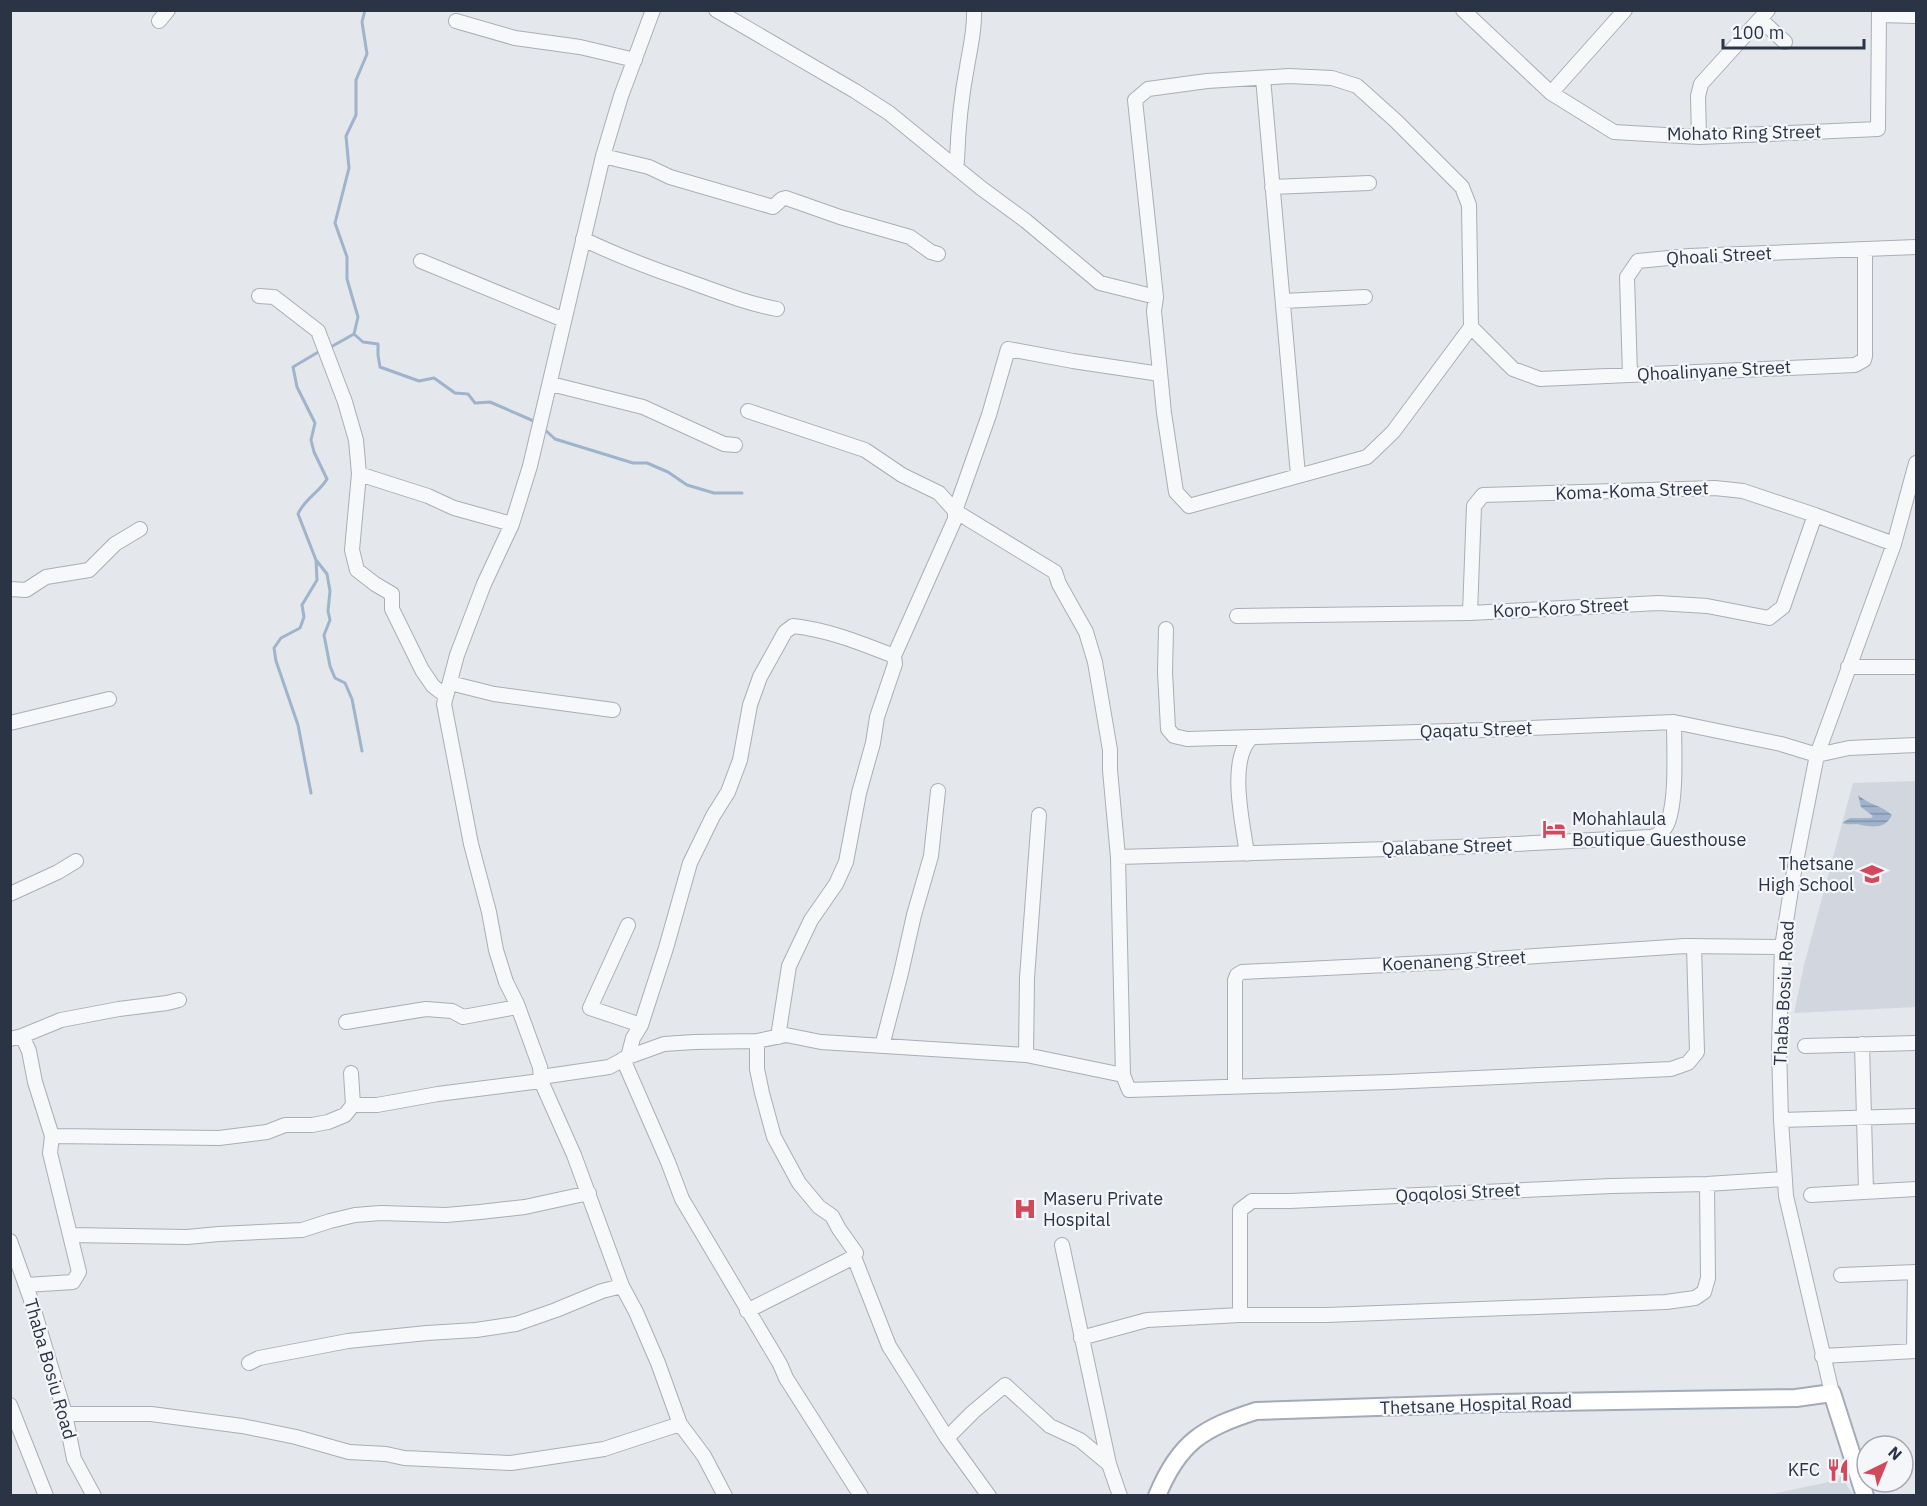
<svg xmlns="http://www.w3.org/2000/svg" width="1927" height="1506" font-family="'IBM Plex Sans',sans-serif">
<defs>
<pattern id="water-rules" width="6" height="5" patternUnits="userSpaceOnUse" patternTransform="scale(1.5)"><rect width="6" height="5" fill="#9fb4cc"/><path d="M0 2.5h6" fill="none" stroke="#8293a7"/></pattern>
</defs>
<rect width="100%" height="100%" fill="#e4e7ec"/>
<path fill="#d2d6de" d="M 1916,781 L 1916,1007 L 1794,1013 L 1804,965 L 1853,783 Z
M 1841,1476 L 1853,1495 L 1768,1495 L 1838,1480 Z"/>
<path fill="url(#water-rules)" d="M 1858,795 C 1868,804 1882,806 1892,815 C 1885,830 1871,827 1857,824 C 1851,824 1847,825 1842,823 L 1850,818 L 1871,818 L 1873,816 L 1861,807 Z"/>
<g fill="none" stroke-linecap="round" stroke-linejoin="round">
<path stroke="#9fb4cc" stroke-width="3" d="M 365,10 L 362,22 L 367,54 L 356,80 L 356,115 L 346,136 L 349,168 L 335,223 L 347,257 L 347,279 L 358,317 L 354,334 L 363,342 L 378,344 L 378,355 L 380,367 L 419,381 L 434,378 L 455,393 L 468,394 L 475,403 L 490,402 L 536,422
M 329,348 L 354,334
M 320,351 L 293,367 L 297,387 L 315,423 L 311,440 L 314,452 L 327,479 C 319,493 305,498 298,514 L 316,560 L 327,574 L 330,591 L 328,611 L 330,620 L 324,635 L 330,666 L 335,678 L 345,683 L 352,699 L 362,751
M 543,428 L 555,439 L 633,463 L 647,463 L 668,472 L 687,485 L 714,493 L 742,493
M 311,793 L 298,725 L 276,661 L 274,648 L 281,638 L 300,628 L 304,617 L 302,605 L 317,580 L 316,560"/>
<g stroke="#a9aeb7" stroke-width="16">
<path id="minor" d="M 653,10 L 621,96 L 603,156 L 530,466 L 512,524 L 484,584 L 457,655 L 444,704 L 471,844 L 489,912 L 496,950 L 506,982 L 517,1004 L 540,1067 L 541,1081 L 574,1155 L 622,1286 L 636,1312 L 658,1363 L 680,1424 L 704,1456 L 725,1496
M 716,10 L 855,91 L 889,113 L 981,188 L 1026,221 L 1100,283 L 1156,297
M 1463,10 L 1551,93 L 1614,132 L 1699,137 L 1878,129 L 1879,10
M 1880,15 L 1916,16
M 1760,19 L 1785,42
M 159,21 L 168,10
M 456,21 L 515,38 L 580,47 L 635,60
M 1289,76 L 1332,78 L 1357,86 L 1396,121 L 1462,187 L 1469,205 L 1471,327 L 1393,432 L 1367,457 L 1189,506 L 1176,492 L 1164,413 L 1154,311 L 1156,297 L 1135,100 L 1148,89 L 1207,81 Z
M 1263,78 L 1298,475
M 1551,93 L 1625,10
M 1699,137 L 1698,96 L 1701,84 L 1768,10
M 603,156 L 649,167 L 670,177 L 773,207 L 782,199 L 786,198 L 840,217 L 910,237 L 931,252 L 938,254
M 955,167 L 957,161 C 958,130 961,98 967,67 C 970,48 975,30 974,10
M 1272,187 L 1369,183
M 583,239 C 616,255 650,268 685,280 C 716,291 745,303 777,309
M 421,261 L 564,320
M 259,296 L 274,297 L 318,331 L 345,402 L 356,440 L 359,474 L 352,550 L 357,570 L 375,584 L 392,594 L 392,609 L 422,670 L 433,686 L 446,696
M 1283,301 L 1365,297
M 1471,327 L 1513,369 L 1540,379 L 1855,365 L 1864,360 L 1865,356 L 1865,249
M 1630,375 L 1627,277 L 1638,261 L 1689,256 L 1916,247
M 551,384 L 643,407 L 724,444 L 735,445
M 748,411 L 865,450 L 902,475 L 939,493 L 955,511 L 1055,572 L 1059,584 L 1086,632 L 1095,662 L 1110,750 L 1110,770 L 1118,857 L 1123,1075
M 359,474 L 428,496 L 454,508 L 512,524
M 10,589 L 26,590 L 46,577 L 89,570 L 115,544 L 140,529
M 1470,613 L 1474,506 L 1483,495 L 1715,488 L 1743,491 L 1815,515 L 1894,544
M 1237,616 L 1470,613 L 1658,603 L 1707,606 L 1769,618 L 1783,607 L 1815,515
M 1166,629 L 1165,672 L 1168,729 L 1174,736 L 1187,739 L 1483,730 L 1674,722 L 1781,744 L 1817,755 L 1849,748 L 1916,745
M 1848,667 L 1916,667
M 450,683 L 494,694 L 613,710
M 10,723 L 109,699
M 1247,854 C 1243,824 1227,759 1252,737
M 1118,857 L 1457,847 L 1651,837 C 1659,835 1665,830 1668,822 C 1677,798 1674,749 1674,722
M 10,894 L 58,872 L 76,861
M 628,925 L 590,1008 L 641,1025
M 346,1022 L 426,1009 L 452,1011 L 463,1017 L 517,1007
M 22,1036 L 29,1051 L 35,1082 L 52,1136
M 778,1037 L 789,966 L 811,920 L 836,884 L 846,862 L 859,793 L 873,743 L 877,717 L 895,664 L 894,656
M 10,1039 L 22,1036 L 61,1020 L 119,1009 L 167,1003 L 179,1000
M 757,1041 L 757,1069 L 762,1093 L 774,1137 L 799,1183 L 819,1207 L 832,1216 L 839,1229 L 856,1253 L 854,1257 L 889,1346 L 947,1438 L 989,1496
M 1862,1044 L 1866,1191
M 882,1046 L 901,973 L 914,915 L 931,856 L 938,791
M 1805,1046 L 1916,1043
M 1026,1055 L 1123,1075 L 1129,1090 L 1390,1082 L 1671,1069 L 1688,1063 L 1697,1052 L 1694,946
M 628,1057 L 633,1038 L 641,1025 L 666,948 L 690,863 L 713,816 L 728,792 L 740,760 L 750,705 L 760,677 L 785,632 L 793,626 C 829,630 861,643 894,656 L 955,519 L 955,511 L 989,415 L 1008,349 L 1073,361 L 1160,374
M 623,1059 L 668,1162 L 682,1199 L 780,1364 L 786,1378 L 861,1496
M 351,1073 L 353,1105
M 541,1077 L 609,1067 L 628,1057 L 664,1044 L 694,1042 L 757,1041 L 786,1035 L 821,1042 L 1026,1055 L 1027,978 L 1039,815
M 1235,1086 L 1235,980 L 1237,975 L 1242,972 L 1448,962 L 1685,946 L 1782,947
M 1781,1120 L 1916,1116
M 1811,1195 L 1916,1189
M 70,1235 L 187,1237 L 219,1234 L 302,1230 L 330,1221 L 355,1215 L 381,1213 L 446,1215 L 480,1212 L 525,1207 L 589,1193
M 10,1241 L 30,1297 L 65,1414 L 74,1459 L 94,1496
M 1062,1245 L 1109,1464 L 1120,1496
M 1841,1275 L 1916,1272
M 26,1285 L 73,1282 L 79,1272 L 50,1153 L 52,1136 L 219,1138 L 267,1132 L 285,1125 L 312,1125 L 328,1122 L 345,1115 L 353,1105 L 377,1105 L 438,1094 L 541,1081
M 747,1311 L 854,1257
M 1240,1315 L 1240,1210 L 1252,1201 L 1290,1201 L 1611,1186 L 1707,1184 L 1784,1179
M 1081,1338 L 1147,1320 L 1240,1315 L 1327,1315 L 1666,1302 L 1695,1298 L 1704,1292 L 1708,1278 L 1707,1184
M 1914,1351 L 1915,1272
M 1822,1356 L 1916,1351
M 249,1363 L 259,1358 L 348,1341 L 427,1333 L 476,1330 L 516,1324 L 556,1310 L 602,1291 L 622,1286
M 1832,1393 L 1786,1196 L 1781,1120 L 1779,1048 L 1782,947 L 1793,877 L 1817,755 L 1894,544 L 1916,463
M 10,1405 L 46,1496
M 65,1414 L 151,1414 L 242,1426 L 296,1437 L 349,1452 L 386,1454 L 404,1458 L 511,1463 L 604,1449 L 680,1424
M 947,1438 L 973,1412 L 1005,1385 L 1050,1426 L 1080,1440 L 1109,1464"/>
</g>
<g stroke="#a3abb8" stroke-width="20">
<path id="major" d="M 1157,1496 C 1179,1442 1203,1428 1256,1411 L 1499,1403 L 1796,1398 L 1832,1393 L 1865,1496"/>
</g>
<use href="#minor" stroke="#f7f8fa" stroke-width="14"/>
<use href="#major" stroke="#fff" stroke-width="16"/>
</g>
<defs>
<g id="hotel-bare" transform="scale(1.8)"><path d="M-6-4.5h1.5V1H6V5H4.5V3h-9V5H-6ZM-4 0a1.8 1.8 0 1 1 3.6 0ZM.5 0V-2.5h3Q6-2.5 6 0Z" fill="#d1495b" stroke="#f4f6f9" stroke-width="2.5" paint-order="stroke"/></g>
<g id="school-bare" transform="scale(1.8)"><path d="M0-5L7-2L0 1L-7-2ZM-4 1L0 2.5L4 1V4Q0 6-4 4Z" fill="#d1495b" stroke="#f4f6f9" stroke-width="2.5" paint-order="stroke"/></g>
<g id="hospital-bare" transform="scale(1.8)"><path d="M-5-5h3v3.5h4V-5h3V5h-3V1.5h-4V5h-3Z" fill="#d1495b" stroke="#f4f6f9" stroke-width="2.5" paint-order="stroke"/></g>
<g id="restaurant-bare" transform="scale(1.8)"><path d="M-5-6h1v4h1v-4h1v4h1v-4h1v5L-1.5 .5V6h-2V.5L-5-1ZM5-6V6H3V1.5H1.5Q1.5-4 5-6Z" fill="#d1495b" stroke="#f4f6f9" stroke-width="2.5" paint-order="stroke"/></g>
</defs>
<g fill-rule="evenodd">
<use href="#hotel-bare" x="1554" y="829"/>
<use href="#school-bare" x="1872" y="874"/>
<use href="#hospital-bare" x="1025" y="1209"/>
<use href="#restaurant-bare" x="1838" y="1470"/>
</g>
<g text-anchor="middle" stroke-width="4.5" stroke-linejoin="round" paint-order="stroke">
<g font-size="18" fill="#2b3445" stroke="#f4f6f9">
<text transform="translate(1744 133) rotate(-1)" y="6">Mohato Ring Street</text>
<text transform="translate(1719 256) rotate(-3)" y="6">Qhoali Street</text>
<text transform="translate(1714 371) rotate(-3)" y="6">Qhoalinyane Street</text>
<text transform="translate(1632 491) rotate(-2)" y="6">Koma-Koma Street</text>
<text transform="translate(1561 608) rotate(-3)" y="6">Koro-Koro Street</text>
<text transform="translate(1476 730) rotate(-2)" y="6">Qaqatu Street</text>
<text transform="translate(1447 847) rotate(-2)" y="6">Qalabane Street</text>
<text transform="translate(1454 961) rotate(-3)" y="6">Koenaneng Street</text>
<text transform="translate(1784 993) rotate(-87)" y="6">Thaba Bosiu Road</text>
<text transform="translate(1458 1193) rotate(-3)" y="6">Qoqolosi Street</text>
<text transform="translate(50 1369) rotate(74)" y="6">Thaba Bosiu Road</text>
<text transform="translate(1476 1405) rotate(-2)" y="6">Thetsane Hospital Road</text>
</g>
<g font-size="18" fill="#2b3445" stroke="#f4f6f9" text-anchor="start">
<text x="1572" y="825">Mohahlaula<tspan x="1572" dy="21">Boutique Guesthouse</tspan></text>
<text x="1854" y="870" text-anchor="end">Thetsane<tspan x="1854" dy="21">High School</tspan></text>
<text x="1043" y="1205">Maseru Private<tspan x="1043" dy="21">Hospital</tspan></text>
<text x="1820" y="1476" text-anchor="end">KFC</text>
</g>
</g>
<rect width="1927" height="1506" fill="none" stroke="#2b3445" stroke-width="24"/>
<g transform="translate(1885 1464) rotate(43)"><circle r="28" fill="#f4f6f9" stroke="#a4a8b1" stroke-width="1.5"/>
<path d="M0-4.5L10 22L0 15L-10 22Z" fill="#d1495b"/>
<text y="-9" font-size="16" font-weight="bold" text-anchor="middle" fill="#2b3445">N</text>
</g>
<path d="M1723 39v9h141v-9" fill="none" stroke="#2b3445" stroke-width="3"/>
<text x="1732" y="39" font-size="18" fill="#2b3445" stroke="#f4f6f9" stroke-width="4.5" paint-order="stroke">100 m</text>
</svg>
